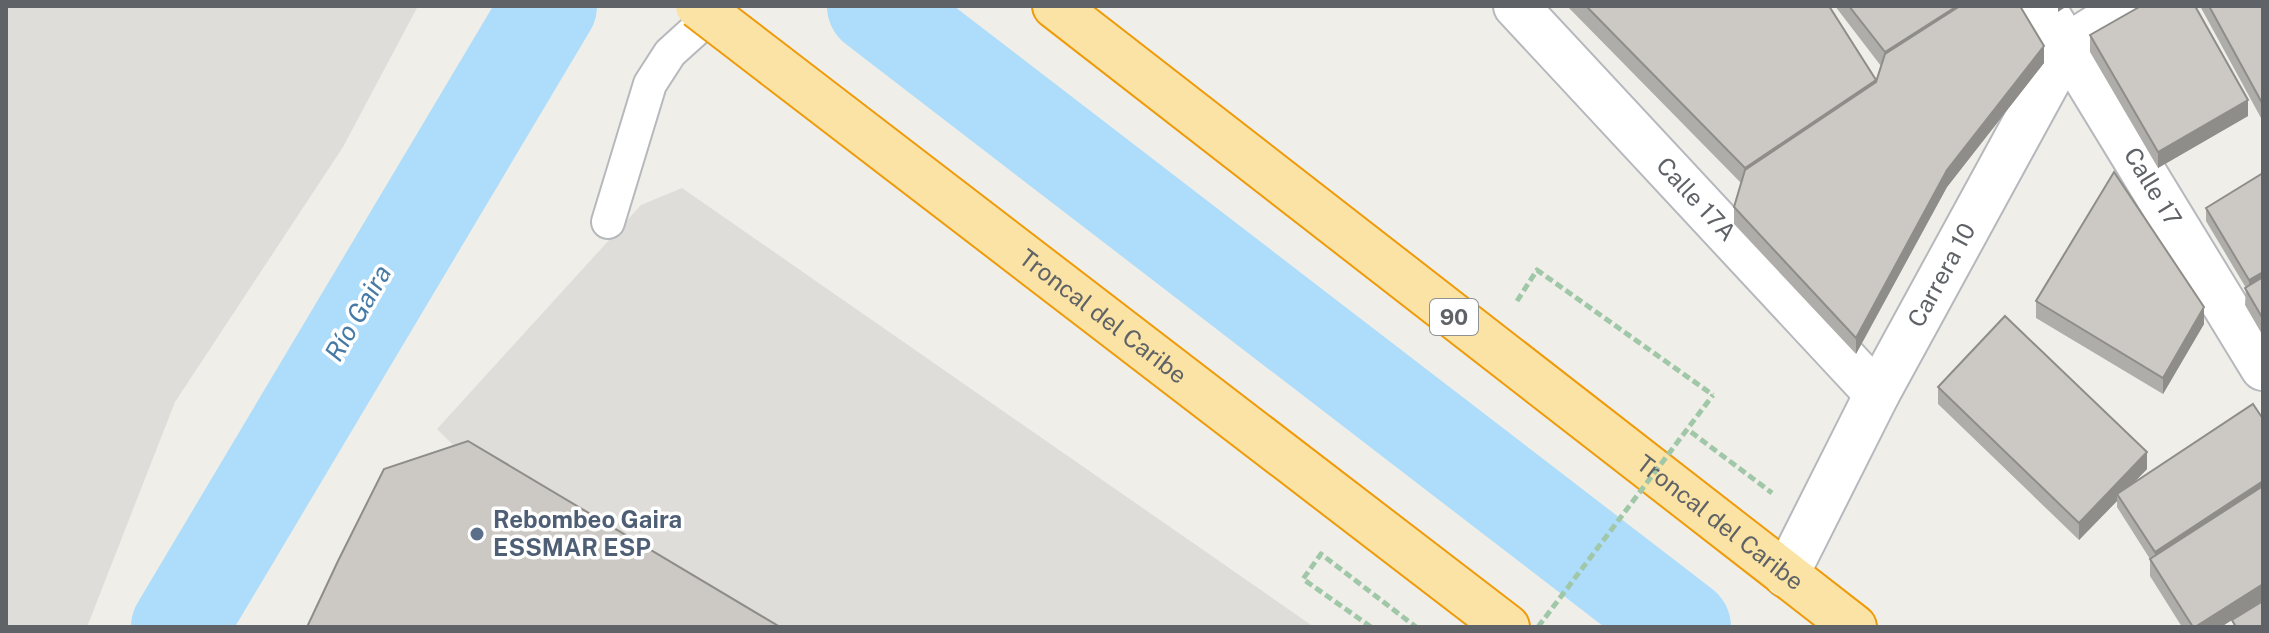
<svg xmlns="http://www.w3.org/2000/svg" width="2269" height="633" font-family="'Public Sans',sans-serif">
<rect width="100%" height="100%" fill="#f0eee8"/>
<path fill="#dfddda" d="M 6,6 L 418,6 L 343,147 L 175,402 L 87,627 L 6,627 Z
M 682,188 L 1314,627 L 749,627 L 468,460 L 437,429 L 641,205 Z"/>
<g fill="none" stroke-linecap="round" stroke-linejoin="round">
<path stroke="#adddfb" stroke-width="96" d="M 875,6 L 1683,627
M 179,627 L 549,6"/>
<g stroke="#b5b8bc" stroke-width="36">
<path id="service" d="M 608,222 L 650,84 L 670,53 L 722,6"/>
</g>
<g stroke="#b5b8bc" stroke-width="48">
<g id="minor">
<path id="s1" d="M 1516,6 L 1877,394"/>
<path id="s2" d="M 2042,6 L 2263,368"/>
<path id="s3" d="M 1786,575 L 1877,394 L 2067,46 L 2130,6"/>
</g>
</g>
<g stroke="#ee9b0b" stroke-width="48">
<g id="trunk">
<path id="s4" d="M 1055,6 L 1854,627"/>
<path id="s5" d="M 776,66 L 1507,627"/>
</g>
</g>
<path stroke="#a0c8a8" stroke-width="5" stroke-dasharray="8 4" stroke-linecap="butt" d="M 1517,301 L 1537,270 L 1713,395
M 1691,432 L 1772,493
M 1371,627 L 1303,579 L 1321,554 L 1416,627"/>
<use href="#service" stroke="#fff" stroke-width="32"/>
<use href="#minor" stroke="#fff" stroke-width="44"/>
<use href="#trunk" stroke="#fae3a4" stroke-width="44"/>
<g stroke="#ee9b0b" stroke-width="48" stroke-linecap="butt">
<path id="trunk-bridge" d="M 698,6 L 776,66"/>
</g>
<path stroke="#a0c8a8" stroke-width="5" stroke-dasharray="8 4" stroke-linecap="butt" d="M 1538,627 L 1713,395"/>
<use href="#trunk-bridge" stroke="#fae3a4" stroke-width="44"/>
</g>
<path fill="#afada9" d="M 1567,6 L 1829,6 L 1876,80 L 1881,66 L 1835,6 L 2020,6 L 2044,63 L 1947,187 L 1856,354 L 1734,224 L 1734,207 L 1741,183 Z
M 2200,6 L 2263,6 L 2261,118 Z
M 2090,35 L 2248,116 L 2158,168 L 2090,52 Z
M 2263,173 L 2263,336 L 2245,305 L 2246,288 L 2206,221 L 2206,208 Z
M 2036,301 L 2204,324 L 2163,394 L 2036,318 Z
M 1938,387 L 2147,469 L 2134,482 L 2263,600 L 2221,627 L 2182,627 L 2150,576 L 2150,559 L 2117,507 L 2117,501 L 2079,540 L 1938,404 Z"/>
<path fill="#8f8d89" d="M 1957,6 L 1986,6 L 1885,70 L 1885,52 Z
M 2058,6 L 2067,6 L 2058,12 Z
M 2044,46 L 2044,63 L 1947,187 L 1856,354 L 1856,338 L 1947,170 Z
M 1876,80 L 1876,98 L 1745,187 L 1745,168 Z
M 2263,99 L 2263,116 L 2261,118 L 2261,101 Z
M 2248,100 L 2248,116 L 2158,168 L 2158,152 Z
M 2263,272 L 2263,285 L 2249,293 L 2249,280 Z
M 2204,307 L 2204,324 L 2163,394 L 2163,378 Z
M 2147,452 L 2147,469 L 2119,498 L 2117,494 L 2117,501 L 2079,540 L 2079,523 Z
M 2263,481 L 2263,494 L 2155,566 L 2155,552 Z
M 2263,584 L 2263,600 L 2221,627 L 2195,627 Z"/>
<path fill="#ccc9c4" stroke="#8f8d89" stroke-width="2" d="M 1586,6 L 1829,6 L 1876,80 L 1745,168 Z
M 1849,6 L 1957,6 L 1885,52 Z
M 1960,6 L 2020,6 L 2044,46 L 1947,170 L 1856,338 L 1734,207 L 1745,170 L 1876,82 L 1885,54 Z
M 2141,6 L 2195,6 L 2248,100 L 2158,152 L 2090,35 Z
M 2209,6 L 2263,6 L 2263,99 L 2261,101 Z
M 2114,172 L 2204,307 L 2163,378 L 2036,301 Z
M 2263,173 L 2263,272 L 2249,280 L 2206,208 Z
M 2263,277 L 2263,319 L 2245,288 Z
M 2005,316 L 2147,452 L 2079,523 L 1938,387 Z
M 2253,404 L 2263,419 L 2263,481 L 2155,552 L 2117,494 Z
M 468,441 L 780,627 L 307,627 L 338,561 L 384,469 Z
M 2263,486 L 2263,584 L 2195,627 L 2193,627 L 2150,559 Z
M 2263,601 L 2263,627 L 2236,627 L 2232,620 Z"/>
<circle fill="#5c6f8a" stroke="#fff" stroke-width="3" cx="477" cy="534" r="8"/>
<g text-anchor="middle" stroke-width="7" stroke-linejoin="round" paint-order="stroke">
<rect fill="#fff" stroke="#8f9295" stroke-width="2" x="1430" y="299" width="48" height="36" rx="6"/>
<g font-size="22" font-weight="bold" fill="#5f6367">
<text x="1454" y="325">90</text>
</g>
<g font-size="24" fill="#5f6367" stroke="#fff">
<text dy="8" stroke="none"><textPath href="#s2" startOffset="212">Calle 17</textPath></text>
<text dy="8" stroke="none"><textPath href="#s1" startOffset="264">Calle 17A</textPath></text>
<text dy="8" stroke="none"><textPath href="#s3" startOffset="338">Carrera 10</textPath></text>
<text dy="8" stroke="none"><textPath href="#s5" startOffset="412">Troncal del Caribe</textPath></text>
<text dy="8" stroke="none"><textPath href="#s4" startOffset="842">Troncal del Caribe</textPath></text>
</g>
<g font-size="24" font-weight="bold" fill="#4e5e75" stroke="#fff" text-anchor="start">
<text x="493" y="528">Rebombeo Gaira<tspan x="493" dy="28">ESSMAR ESP</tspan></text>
</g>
<g font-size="26" font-style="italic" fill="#467aa6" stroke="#fff">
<text transform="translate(358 313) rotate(-60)" y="9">Río Gaira</text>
</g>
</g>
<rect width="2269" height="633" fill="none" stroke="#5f6367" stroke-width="16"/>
</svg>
